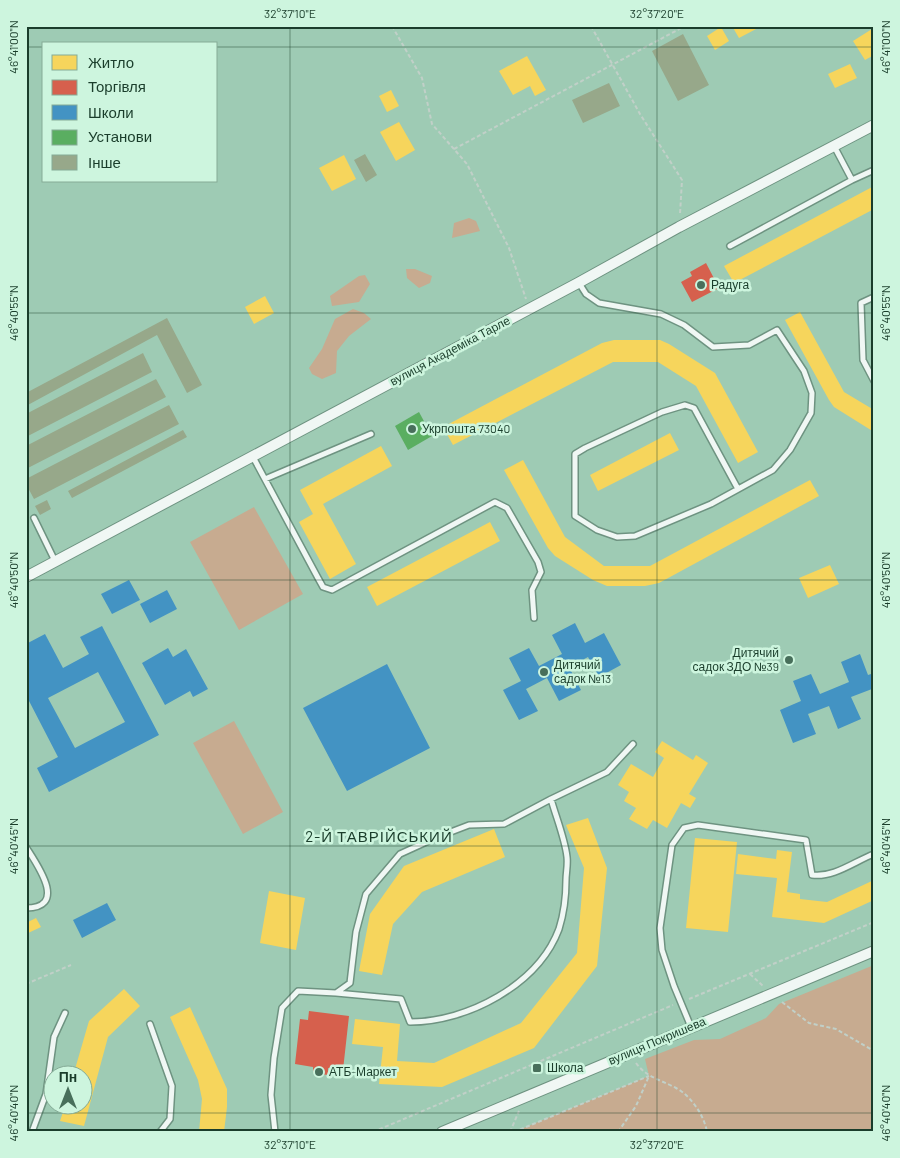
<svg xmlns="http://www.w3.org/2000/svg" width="900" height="1158" font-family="Barlow,sans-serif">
<rect width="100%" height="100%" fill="#9ecbb4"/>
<path fill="#c7ab90" d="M 469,218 L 476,221 L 480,231 L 452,238 L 454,223 Z
M 406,269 L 415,269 L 432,276 L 430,283 L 419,288 L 407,278 Z
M 365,275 L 370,284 L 359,302 L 332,306 L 330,296 L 359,276 Z
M 353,309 L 364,313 L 371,319 L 349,336 L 337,351 L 336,373 L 322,379 L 312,374 L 309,368 L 322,349 L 335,319 Z
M 254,507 L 303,594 L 239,630 L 190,542 Z
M 234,721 L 283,812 L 243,834 L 193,743 Z
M 874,965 L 874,1132 L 514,1132 L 649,1076 L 645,1059 L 694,1040 L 720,1039 L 766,1018 L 779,1004 Z"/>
<path fill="#f6d55c" d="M 732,26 L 757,26 L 758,28 L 739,38 Z
M 721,27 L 729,41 L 715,50 L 707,36 Z
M 872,29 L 874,33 L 874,55 L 865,60 L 853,41 Z
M 527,56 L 546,90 L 535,96 L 530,86 L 513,95 L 499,71 Z
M 850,64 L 857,78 L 835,88 L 828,74 Z
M 391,90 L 399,106 L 387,112 L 379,96 Z
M 399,122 L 415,150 L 396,161 L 380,132 Z
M 344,155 L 356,179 L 332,191 L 319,168 Z
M 874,186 L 874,209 L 734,283 L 724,266 Z
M 265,296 L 274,313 L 254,324 L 245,307 Z
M 800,312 L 844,392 L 874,410 L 874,432 L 834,407 L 829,400 L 785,320 Z
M 614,340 L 660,340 L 669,344 L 715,373 L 758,452 L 738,463 L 696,386 L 658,362 L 613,362 L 453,445 L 443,427 L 602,343 Z
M 670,433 L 679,450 L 598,491 L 590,475 Z
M 381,446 L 392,466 L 323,504 L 356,564 L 330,579 L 299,522 L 313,514 L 300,490 Z
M 523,460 L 565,537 L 604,566 L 650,566 L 810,480 L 819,496 L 659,583 L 645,586 L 607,586 L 593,580 L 555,556 L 548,548 L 504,470 Z
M 490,522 L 500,541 L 377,606 L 367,587 Z
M 830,565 L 839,584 L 808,598 L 799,578 Z
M 662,741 L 693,760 L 696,755 L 708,763 L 689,794 L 696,798 L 690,808 L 681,803 L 667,828 L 653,820 L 647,829 L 629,819 L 636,808 L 624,801 L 629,792 L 618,785 L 631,764 L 653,777 L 664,758 L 655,752 Z
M 588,818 L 607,868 L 597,966 L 534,1048 L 442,1087 L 379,1084 L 383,1047 L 352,1044 L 355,1019 L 400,1024 L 397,1061 L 434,1063 L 521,1023 L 577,953 L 584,868 L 566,825 Z
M 494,829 L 505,857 L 422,892 L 393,924 L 382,975 L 359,971 L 370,914 L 404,866 Z
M 695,838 L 737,842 L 728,932 L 686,928 Z
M 777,850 L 792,852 L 787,892 L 800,894 L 800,899 L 827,902 L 874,880 L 874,900 L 824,923 L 772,917 L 777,878 L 736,874 L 738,854 L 776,859 Z
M 269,891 L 305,898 L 296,950 L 260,943 Z
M 36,918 L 41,927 L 26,934 L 26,923 Z
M 124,989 L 140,1006 L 108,1037 L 84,1126 L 60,1121 L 65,1106 L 82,1106 L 82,1076 L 73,1076 L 89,1021 Z
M 190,1007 L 227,1089 L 227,1107 L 224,1132 L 199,1132 L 202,1099 L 198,1080 L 170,1017 Z"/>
<path fill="#d6604d" d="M 706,263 L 719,288 L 692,302 L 681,282 L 692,276 L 690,272 Z
M 309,1011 L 349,1016 L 343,1070 L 328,1068 L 328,1075 L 313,1073 L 313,1067 L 295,1064 L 300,1019 L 308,1020 Z"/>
<path fill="#4393c3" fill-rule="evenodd" d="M 129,580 L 140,600 L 112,614 L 101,594 Z
M 167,590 L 177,609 L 150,623 L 140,604 Z
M 575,623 L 585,643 L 604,633 L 621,665 L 599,677 L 588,657 L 569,667 L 581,690 L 559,701 L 547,678 L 526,689 L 538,711 L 519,720 L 503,690 L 521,681 L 509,658 L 529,648 L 539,666 L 562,654 L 552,635 Z
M 102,626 L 159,735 L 49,792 L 37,768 L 58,757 L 28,699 L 26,700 L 26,644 L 45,634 L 63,668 L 89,654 L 80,637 ZM 98,672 L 125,722 L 75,748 L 48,698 Z
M 168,648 L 173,657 L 186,649 L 208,689 L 193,697 L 190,691 L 165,705 L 142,663 Z
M 860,654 L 868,675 L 874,673 L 874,694 L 872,689 L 851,697 L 861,719 L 838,729 L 829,706 L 808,714 L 816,734 L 793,743 L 780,710 L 801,701 L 793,681 L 811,674 L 820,694 L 849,682 L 841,662 Z
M 387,664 L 430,748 L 347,791 L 303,708 Z
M 107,903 L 116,920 L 82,938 L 73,920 Z"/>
<path fill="#5aae61" d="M 419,412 L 432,436 L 408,450 L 395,426 Z"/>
<path fill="#97a88a" d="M 683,34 L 709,85 L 678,101 L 652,51 Z
M 609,83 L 620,106 L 583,123 L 572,100 Z
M 365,154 L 377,175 L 366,182 L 354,160 Z
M 167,318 L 202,385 L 187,393 L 157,335 L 26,406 L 26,393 Z
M 143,353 L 152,372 L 26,437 L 26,414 Z
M 156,379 L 166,397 L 26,469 L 26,446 Z
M 169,405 L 179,424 L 34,499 L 26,484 L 26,479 Z
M 183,430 L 187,437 L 72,498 L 68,491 Z
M 47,500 L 51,509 L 40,515 L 35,506 Z"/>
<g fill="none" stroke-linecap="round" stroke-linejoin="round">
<g stroke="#6e9381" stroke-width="8">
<path id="service" d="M 834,146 L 852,180
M 730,246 L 852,180 L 874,170
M 579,283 L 586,294 L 599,303 L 661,314 L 684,325 L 713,347 L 749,345 L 777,330 L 804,371 L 812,393 L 811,413 L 790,450 L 773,470 L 711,504 L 635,536 L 617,537 L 597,530 L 575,516 L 575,454 L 585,448 L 662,412 L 685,405 L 694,408 L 738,489
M 874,297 L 861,303 L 863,360 L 874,381
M 253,457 L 318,578 L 323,587 L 332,590 L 495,502 L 507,508 L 538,562 L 541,572 L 532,590 L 534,618
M 265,479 L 371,434
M 34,518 L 55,561
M 26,847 C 36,863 69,908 26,908
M 336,993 L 401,999 L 410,1022 C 467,1022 538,985 559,929 C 564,913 566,897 566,880 C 566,873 568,865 567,857 C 565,839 556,817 551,799
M 150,1024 L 172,1086 L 170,1119 L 160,1132
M 691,1027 L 674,986 L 662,950 L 660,928 L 672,845 L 684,828 L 698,825 L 806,840 L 812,875 C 834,878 855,861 874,854
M 32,1132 L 46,1094 L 54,1037 L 65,1013
M 275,1132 L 271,1095 L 274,1058 L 282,1008 L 298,991 L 336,993 L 350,983 L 356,932 L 366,894 L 400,854 L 435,838 L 469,825 L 504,824 L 551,799 L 607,772 L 633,744"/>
</g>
<g stroke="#6e9381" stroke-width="12">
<path id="minor" d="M 26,577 L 578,283 L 679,227 L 874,125
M 442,1132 L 874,951"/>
</g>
<path stroke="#c1d0c8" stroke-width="2" stroke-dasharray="4 2.5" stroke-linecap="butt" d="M 392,26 L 422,78 L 432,124 L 467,164 L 509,248 L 526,299
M 591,26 L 640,114 L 682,180 L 680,214
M 454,149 L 685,26
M 750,974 L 763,986
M 26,984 L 71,965
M 689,999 L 874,922
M 782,1002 L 809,1023 L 836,1029 L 874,1051
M 636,1063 C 646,1077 661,1080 676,1088 C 691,1096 704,1115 707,1132
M 373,1132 L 673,1005
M 510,1132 L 519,1111
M 514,1132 L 649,1076
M 618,1132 L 636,1106 L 649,1076"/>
<use href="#service" stroke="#f0f7f4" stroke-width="5"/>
<use href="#minor" stroke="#f0f7f4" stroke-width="10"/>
</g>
<path fill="none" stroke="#1a3d2b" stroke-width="1" stroke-opacity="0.45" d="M 290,26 L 290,1132M 657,26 L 657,1132M 26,47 L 44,47M 216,47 L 874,47M 26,313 L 874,313M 26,580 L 874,580M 26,846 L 874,846M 26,1113 L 874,1113"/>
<g fill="#486f5b" stroke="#cdf5de" stroke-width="2">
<circle cx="701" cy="285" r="5"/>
<circle cx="412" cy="429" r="5"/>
<circle cx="789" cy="660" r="5"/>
<circle cx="544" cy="672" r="5"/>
<rect x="532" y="1063" width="10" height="10" rx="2.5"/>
<circle cx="319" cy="1072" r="5"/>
</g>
<g text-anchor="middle" stroke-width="5" stroke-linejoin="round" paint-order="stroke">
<g font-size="12" fill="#1a3d2b" stroke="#cdf5de" text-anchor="start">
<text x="711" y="289">Радуга</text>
<text x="422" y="433">Укрпошта 73040</text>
<text x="779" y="657" text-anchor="end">Дитячий<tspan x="779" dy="14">садок ЗДО №39</tspan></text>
<text x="554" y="669">Дитячий<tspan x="554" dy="14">садок №13</tspan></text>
<text x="547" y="1072">Школа</text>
<text x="329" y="1076">АТБ-Маркет</text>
</g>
<g font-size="12" fill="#1a3d2b" stroke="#cdf5de">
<text transform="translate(450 351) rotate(-28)" y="4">вулиця Академіка Тарле</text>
<text transform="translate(657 1041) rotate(-23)" y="4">вулиця Покришева</text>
</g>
<g font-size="15" letter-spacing="1" fill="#1a3d2b" stroke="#cdf5de">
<text x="379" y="842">2-Й ТАВРІЙСЬКИЙ</text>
</g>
</g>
<rect width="900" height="1158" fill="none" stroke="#cdf5de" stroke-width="55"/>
<rect x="42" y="42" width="175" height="140" fill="#cdf5de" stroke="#85ab96"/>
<rect x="52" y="55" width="25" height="15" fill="#f6d55c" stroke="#85ab96"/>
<text x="88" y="68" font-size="15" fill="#1a3d2b">Житло</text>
<rect x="52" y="80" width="25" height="15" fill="#d6604d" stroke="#85ab96"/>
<text x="88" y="92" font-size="15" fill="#1a3d2b">Торгівля</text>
<rect x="52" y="105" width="25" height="15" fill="#4393c3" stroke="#85ab96"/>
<text x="88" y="118" font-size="15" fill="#1a3d2b">Школи</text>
<rect x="52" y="130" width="25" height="15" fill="#5aae61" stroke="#85ab96"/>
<text x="88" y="142" font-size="15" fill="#1a3d2b">Установи</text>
<rect x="52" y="155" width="25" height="15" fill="#97a88a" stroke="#85ab96"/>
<text x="88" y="168" font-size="15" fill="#1a3d2b">Інше</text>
<g transform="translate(68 1090)"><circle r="24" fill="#cdf5de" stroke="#85ab96"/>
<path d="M0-4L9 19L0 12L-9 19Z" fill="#486f5b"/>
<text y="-8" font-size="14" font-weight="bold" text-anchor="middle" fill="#1a3d2b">Пн</text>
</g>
<rect x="28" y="28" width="844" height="1102" fill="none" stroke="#1a3d2b" stroke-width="2"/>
<g font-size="12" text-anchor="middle" fill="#1a3d2b">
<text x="290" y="18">32°37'10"E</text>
<text x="657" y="18">32°37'20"E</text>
<text transform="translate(14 47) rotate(-90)" y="4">46°41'00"N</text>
<text transform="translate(886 47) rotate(-90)" y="4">46°41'00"N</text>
<text transform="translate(14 313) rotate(-90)" y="4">46°40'55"N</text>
<text transform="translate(886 313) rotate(-90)" y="4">46°40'55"N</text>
<text transform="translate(14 580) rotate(-90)" y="4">46°40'50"N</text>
<text transform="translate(886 580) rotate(-90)" y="4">46°40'50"N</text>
<text transform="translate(14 846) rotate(-90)" y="4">46°40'45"N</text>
<text transform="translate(886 846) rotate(-90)" y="4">46°40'45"N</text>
<text transform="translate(14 1113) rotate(-90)" y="4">46°40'40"N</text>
<text transform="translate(886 1113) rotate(-90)" y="4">46°40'40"N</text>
<text x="290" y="1149">32°37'10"E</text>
<text x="657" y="1149">32°37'20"E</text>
</g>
</svg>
